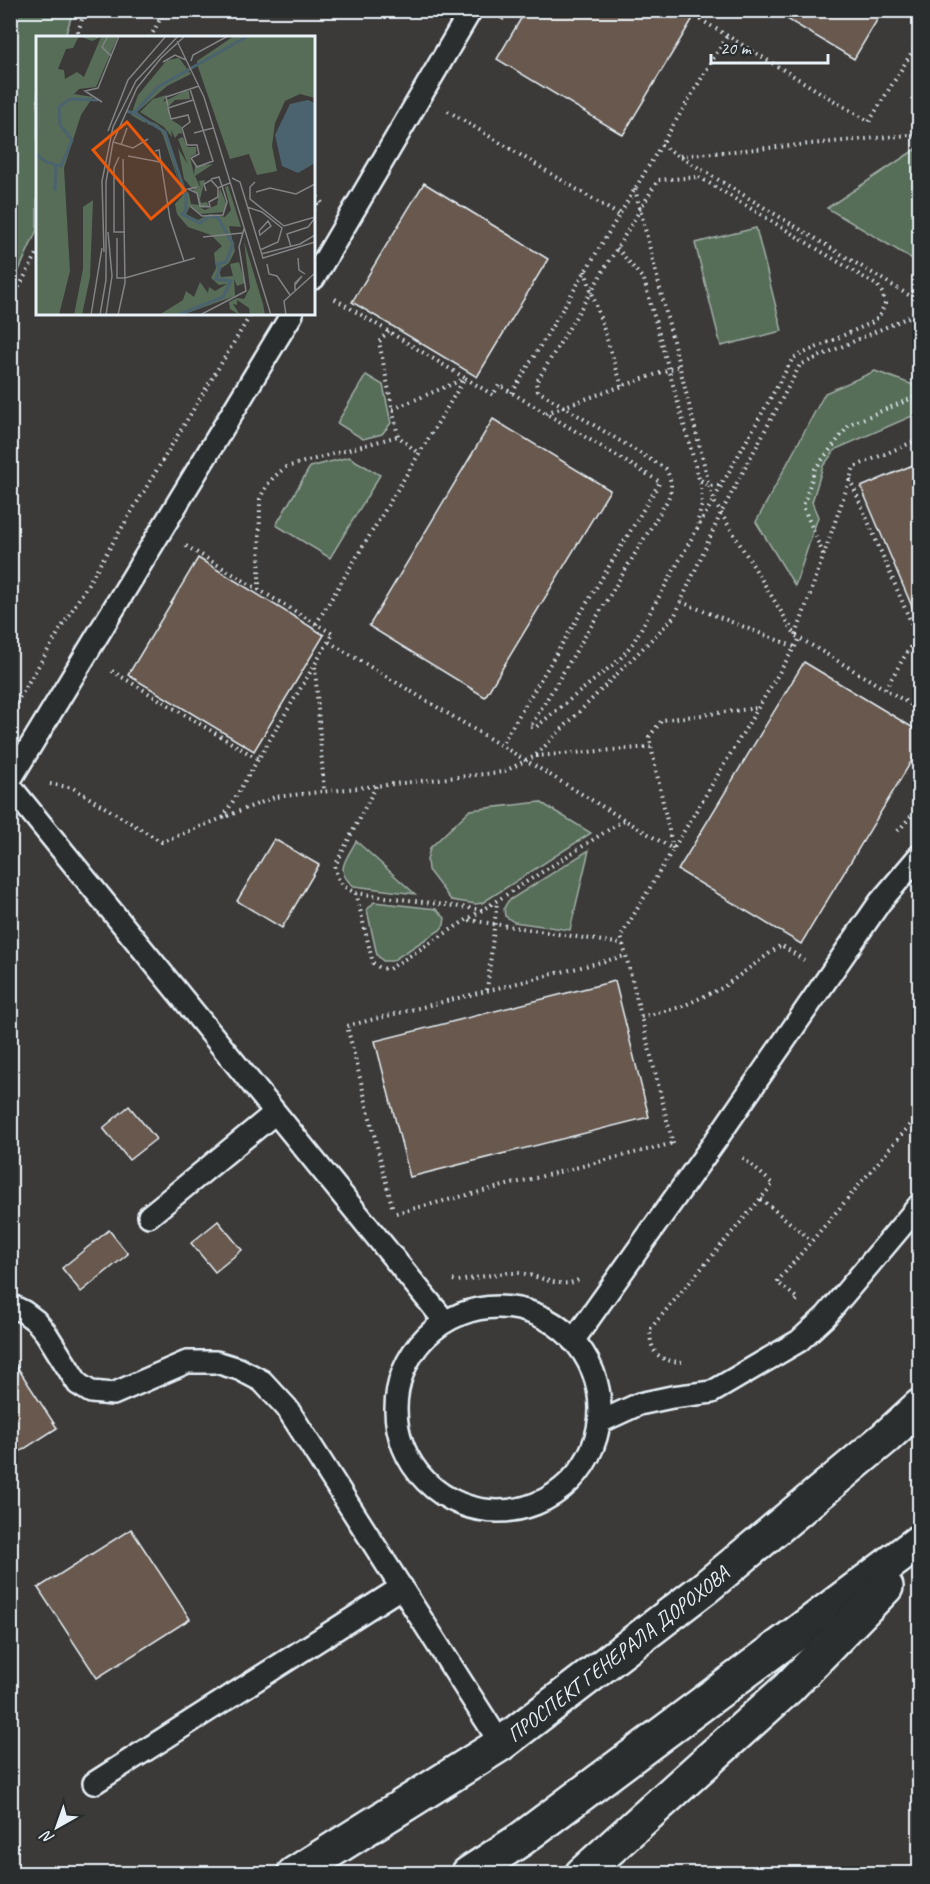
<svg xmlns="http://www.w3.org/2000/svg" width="930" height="1884" font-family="Caveat,sans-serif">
<rect width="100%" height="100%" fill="#3c3a38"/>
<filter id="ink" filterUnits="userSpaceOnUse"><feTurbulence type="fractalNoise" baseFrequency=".0167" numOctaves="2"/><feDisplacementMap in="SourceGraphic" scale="12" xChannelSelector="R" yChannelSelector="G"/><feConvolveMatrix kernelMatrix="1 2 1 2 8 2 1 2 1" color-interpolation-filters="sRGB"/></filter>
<g filter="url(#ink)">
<path fill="#576d58" stroke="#a0afa8" stroke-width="1.5" d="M 11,10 L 73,11 L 65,37 L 38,38 L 37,230 L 11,288 Z
M 919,147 L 919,263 L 827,208 Z
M 756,228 L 782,331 L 721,346 L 695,243 Z
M 875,371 L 919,387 L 919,413 L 836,449 L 823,466 L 812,502 L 818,517 L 795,586 L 756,522 L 825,393 Z
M 366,375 L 383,385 L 391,423 L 382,434 L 363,439 L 337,423 Z
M 349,457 L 380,475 L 330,558 L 276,525 L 310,467 Z
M 540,802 L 591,833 L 482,903 L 476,904 L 451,900 L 428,870 L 427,860 L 430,848 L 470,810 Z
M 356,841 L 415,894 L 354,886 C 333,871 347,859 356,841 Z
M 589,850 L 570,930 L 514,922 L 505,916 L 504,908 L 508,901 Z
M 374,902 L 436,909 L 445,918 L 444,925 L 440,930 L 392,961 L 383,961 L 377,955 L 367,910 Z"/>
<path fill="#67594e" stroke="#e8f1f8" stroke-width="1.5" d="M 526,10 L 698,10 L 623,135 L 497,59 Z
M 772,10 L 883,10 L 854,59 Z
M 424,183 L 548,259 L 477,377 L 352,302 Z
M 493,419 L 610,490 L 485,697 L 369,626 Z
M 920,462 L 920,623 L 919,623 L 861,487 Z
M 198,558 L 324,635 L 254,751 L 128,675 Z
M 804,662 L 920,732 L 920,747 L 801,944 L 678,870 Z
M 274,839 L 319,865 L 282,928 L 237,901 Z
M 615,981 L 649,1117 L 410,1177 L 375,1041 Z
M 129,1106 L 156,1139 L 129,1160 L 103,1128 Z
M 218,1221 L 242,1250 L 215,1272 L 191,1243 Z
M 109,1230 L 128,1254 L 81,1292 L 62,1268 Z
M 10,1356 L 57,1428 L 10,1458 Z
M 131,1529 L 190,1619 L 97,1678 L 38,1588 Z"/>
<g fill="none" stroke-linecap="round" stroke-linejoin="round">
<g stroke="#e8f1f8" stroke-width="26">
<path id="service" d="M 314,278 L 471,10
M 10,780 L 292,314
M 10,786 L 444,1320
M 149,1216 L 275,1113
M 10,1305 L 24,1312 L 36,1321 L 46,1333 L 78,1384 L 91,1392 L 113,1394 L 187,1362 L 216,1362 L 239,1369 L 262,1381 L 287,1408 L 501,1744
M396 1409a102 102 0 1 1 204 0a102 102 0 1 1-204 0Z
M 573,1341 L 718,1137 L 880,902 L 920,855
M 600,1422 L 639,1404 L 672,1397 L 712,1392 L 799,1341 L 826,1316 L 920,1204
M 94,1783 L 402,1587"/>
</g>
<g stroke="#e8f1f8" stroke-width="38">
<g id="secondary">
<path id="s1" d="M 294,1874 L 501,1744 L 706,1587 L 885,1438 L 920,1406"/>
<path d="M 468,1874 L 520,1840 L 920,1541"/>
<path d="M 582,1874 L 788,1688 L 886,1587"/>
</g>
</g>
<path stroke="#e8f1f8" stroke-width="4" stroke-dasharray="1.5 4.5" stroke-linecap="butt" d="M 685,10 L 869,122 L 920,39
M 502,20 L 508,10
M 76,38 L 85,10
M 150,38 L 165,10
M 448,111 L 619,215
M 661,145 L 920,302
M 680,156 L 920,134
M 699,177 L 878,286 L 883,294 L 885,304 L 878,318 L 871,323 L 793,358 L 633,643 L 620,659 L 536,727 L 530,727 L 667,501 C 673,489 672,481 666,469 L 538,391 L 536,383 L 658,180 Z
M 635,189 L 713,500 L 796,636 L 920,710
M 314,192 L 322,203
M 314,210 L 319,200
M 617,248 L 644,280 L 701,486 L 702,505 L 697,524
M 585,271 L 622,386
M 335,299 L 465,378
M 10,303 L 38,252
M 388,331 L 379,342 L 398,436 L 419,454
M 512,393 L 727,36
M 393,409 L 464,379
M 546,413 L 679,366
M 850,479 L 913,627 L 920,624
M 701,480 L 709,486 L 718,485 L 722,481
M 186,546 L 333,634 L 223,818
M 823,554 L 803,506 L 815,469 L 850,424 L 920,395
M 259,590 L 260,499 C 266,484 273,477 286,467 L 398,436
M 681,602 L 795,647
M 316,624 L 465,378 L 493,395 L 499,385 L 660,482 L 501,745
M 796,635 L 854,467 L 920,439
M 329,642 L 673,849 L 649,737 L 662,720 L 758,708
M 315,667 L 324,791
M 112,671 L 258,759
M 885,689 L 920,631
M 10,713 L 251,314
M 536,756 L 651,747
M 50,784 L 73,788 L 162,842 L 275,797 L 503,772 L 535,756 L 674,617 L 721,513 L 800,365 L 920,312
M 376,786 L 335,866 C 337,881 342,887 356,893 L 483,910
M 898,831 L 920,806
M 356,893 L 373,963 L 380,968 L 389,969 L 624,820
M 469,920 L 622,944
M 487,990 L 497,902
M 641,1017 L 681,1007 L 722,988 L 781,945 L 804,960
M 673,1144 L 621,936 L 800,638
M 761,1199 L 812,1241
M 392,1206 L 347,1026 L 625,956
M 396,1213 L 674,1143
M 453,1280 L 458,1281 C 477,1278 499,1272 518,1273 C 537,1274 559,1290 578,1280
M 796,1301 L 798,1299 L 777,1282 L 920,1113
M 682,1362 C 659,1361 650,1354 650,1329 L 773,1184 L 742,1157"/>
<use href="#service" stroke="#2a2d2e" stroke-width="21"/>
<use href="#secondary" stroke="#2a2d2e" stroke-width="33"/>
</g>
</g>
<g text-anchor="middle" stroke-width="5" stroke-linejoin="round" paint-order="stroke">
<g font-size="21" fill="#e8f1f8" stroke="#2a2d2e">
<text dy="7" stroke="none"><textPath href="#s1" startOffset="392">ПРОСПЕКТ ГЕНЕРАЛА ДОРОХОВА</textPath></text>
</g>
</g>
<g transform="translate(36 36)">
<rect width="279" height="279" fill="#3c3a38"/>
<path d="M 0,0 L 82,0 L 60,51 L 43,53 L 38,58 L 57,61 L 45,79 L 28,132 L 34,235 L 23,279 L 0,279 ZM 43,0 L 56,5 L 65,1 L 48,41 L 41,36 L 29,43 L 28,34 L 22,33 L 30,13 L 37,12 ZM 198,0 L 279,0 L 279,62 L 264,58 L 249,65 L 239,87 L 236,110 L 241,135 L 221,139 L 213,118 L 194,123 L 162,31 L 161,25 ZM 143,22 L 155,38 L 131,50 L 101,76 L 110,83 L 109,87 L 95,79 L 102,59 L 131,24 ZM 149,55 L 153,55 L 154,63 L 139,64 L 133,70 L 134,83 L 145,90 L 146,98 L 143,97 L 139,102 L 135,94 L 136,101 L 128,91 L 104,76 L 117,63 L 131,59 L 127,66 ZM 113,85 L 121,88 L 129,96 L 143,146 L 153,158 L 155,168 L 164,169 L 162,159 L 148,143 L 142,112 L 152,129 L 142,103 L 147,101 L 151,111 L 160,111 L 160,118 L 154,121 L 158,139 L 159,130 L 177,128 L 159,140 L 165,153 L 163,145 L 169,144 L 164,163 L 165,167 L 171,166 L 173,171 L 165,172 L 169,174 L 181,169 L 184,152 L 190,167 L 188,176 L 165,178 L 154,170 L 150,178 L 162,184 L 174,178 L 189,181 L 195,174 L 189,151 L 192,150 L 205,191 L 193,190 L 199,215 L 193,227 L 183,234 L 185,241 L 197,240 L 194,228 L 203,226 L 209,247 L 201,250 L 198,243 L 199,260 L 146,279 L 123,279 L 147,264 L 150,255 L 158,261 L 164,246 L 172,257 L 173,251 L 179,255 L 191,248 L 183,249 L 175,242 L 180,232 L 178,217 L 186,210 L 175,199 L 152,191 L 141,178 L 139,168 L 147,159 L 127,99 L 122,91 L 111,88 ZM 57,164 L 54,241 L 46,279 L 38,279 L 47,233 L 47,171 ZM 208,205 L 227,268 L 229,279 L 214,279 L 213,272 L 201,264 L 201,269 L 197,268 L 204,279 L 194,273 L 193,266 L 201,262 L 208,263 L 214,252 Z" fill="#576d58" fill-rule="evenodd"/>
<path d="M 272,64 L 279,67 L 279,127 L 262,137 L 246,130 L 239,99 L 254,68 Z" fill="#4b626f"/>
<path fill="none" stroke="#4b626f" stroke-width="3" d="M 90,75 L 98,77 L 122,51 L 212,0M 98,77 L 129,96 L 150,159 L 150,174 L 146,178 L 164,187 L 174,180 L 182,182 L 197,208 L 190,226 L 181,228 L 184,232 L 180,243 L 195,245 L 187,261 L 142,279M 0,118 L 10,126 L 25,130 L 36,104 L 24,89 L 23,71 L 34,63 L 62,64M 19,155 L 20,130"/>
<path fill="none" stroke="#818385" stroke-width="1.5" d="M 72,0 L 66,11 L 75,20M 141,5 L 168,61 L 235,279M 155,25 L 157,19 L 192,0M 127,26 L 139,19 L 150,24M 154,53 L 177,125 L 161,131 L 155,122 L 163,118 L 161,109 L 151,109 L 146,92 L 154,86 L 152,79 L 135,83 L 132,72 L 157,64M 66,66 L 49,55 L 62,52 L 83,0M 132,70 L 130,61 L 163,50M 72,95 L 92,44 L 130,0M 158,97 L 177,92M 77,106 L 97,112 L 112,103M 85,109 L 91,92M 119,115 L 123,114 L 134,183 L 148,225M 92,120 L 124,126M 83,121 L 78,132 L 78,196 L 89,196M 196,142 L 204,146 L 227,222 L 279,206M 219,146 L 214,151 L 214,163 L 248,190 L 279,181M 161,151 L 152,153 L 161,157 L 164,170 L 174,171 L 173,166 L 182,161 L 182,152 L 186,150 L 183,141 L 175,143M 170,155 L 168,148 L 175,144 L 182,152M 220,156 L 234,152 L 260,158 L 279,148M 154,170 L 166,180 L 187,179 L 191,166 L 186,150 L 194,147M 211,171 L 226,176 L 246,192 L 242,206 L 224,214M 232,185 L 235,190 L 224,199 L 223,195 ZM 167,201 L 206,197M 81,202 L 81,242 L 89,242M 255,211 L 251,198 L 272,191 L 279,182M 68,216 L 66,145 L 77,91 L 100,45 L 142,0M 225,218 L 264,208 L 279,199M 262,222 L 263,234 L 269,238M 231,228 L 233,238 L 241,240 L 254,259M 89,242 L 159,222M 259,254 L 259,247 L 266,240 L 259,249M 55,279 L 66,212M 64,279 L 70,244 L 70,146 L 77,106 L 101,52 L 125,22 L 149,0M 70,279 L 76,240 L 72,196M 82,279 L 89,247 L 87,123M 164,279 L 210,255 L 203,211 L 208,193M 250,279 L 248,265 L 279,237"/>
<path fill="#e8590c" fill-opacity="0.15" stroke="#e8590c" stroke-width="3" d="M 91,86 L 149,154 L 115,183 L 57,114 Z"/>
<rect width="279" height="279" fill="none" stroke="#e8f1f8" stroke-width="3"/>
</g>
<rect width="930" height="1884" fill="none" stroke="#2a2d2e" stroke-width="36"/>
<rect x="18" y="18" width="894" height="1848" fill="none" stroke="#e8f1f8" stroke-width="2" filter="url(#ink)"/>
<g transform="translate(57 1827) rotate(220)" stroke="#2a2d2e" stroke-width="4.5" paint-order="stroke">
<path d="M0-4.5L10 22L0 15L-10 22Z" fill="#e8f1f8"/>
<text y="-9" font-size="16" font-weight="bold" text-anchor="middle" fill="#e8f1f8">N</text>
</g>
<path d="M711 54v9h117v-9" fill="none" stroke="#e8f1f8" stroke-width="3"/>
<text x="720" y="54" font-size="18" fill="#e8f1f8" stroke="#2a2d2e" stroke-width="4.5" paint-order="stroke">20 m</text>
</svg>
